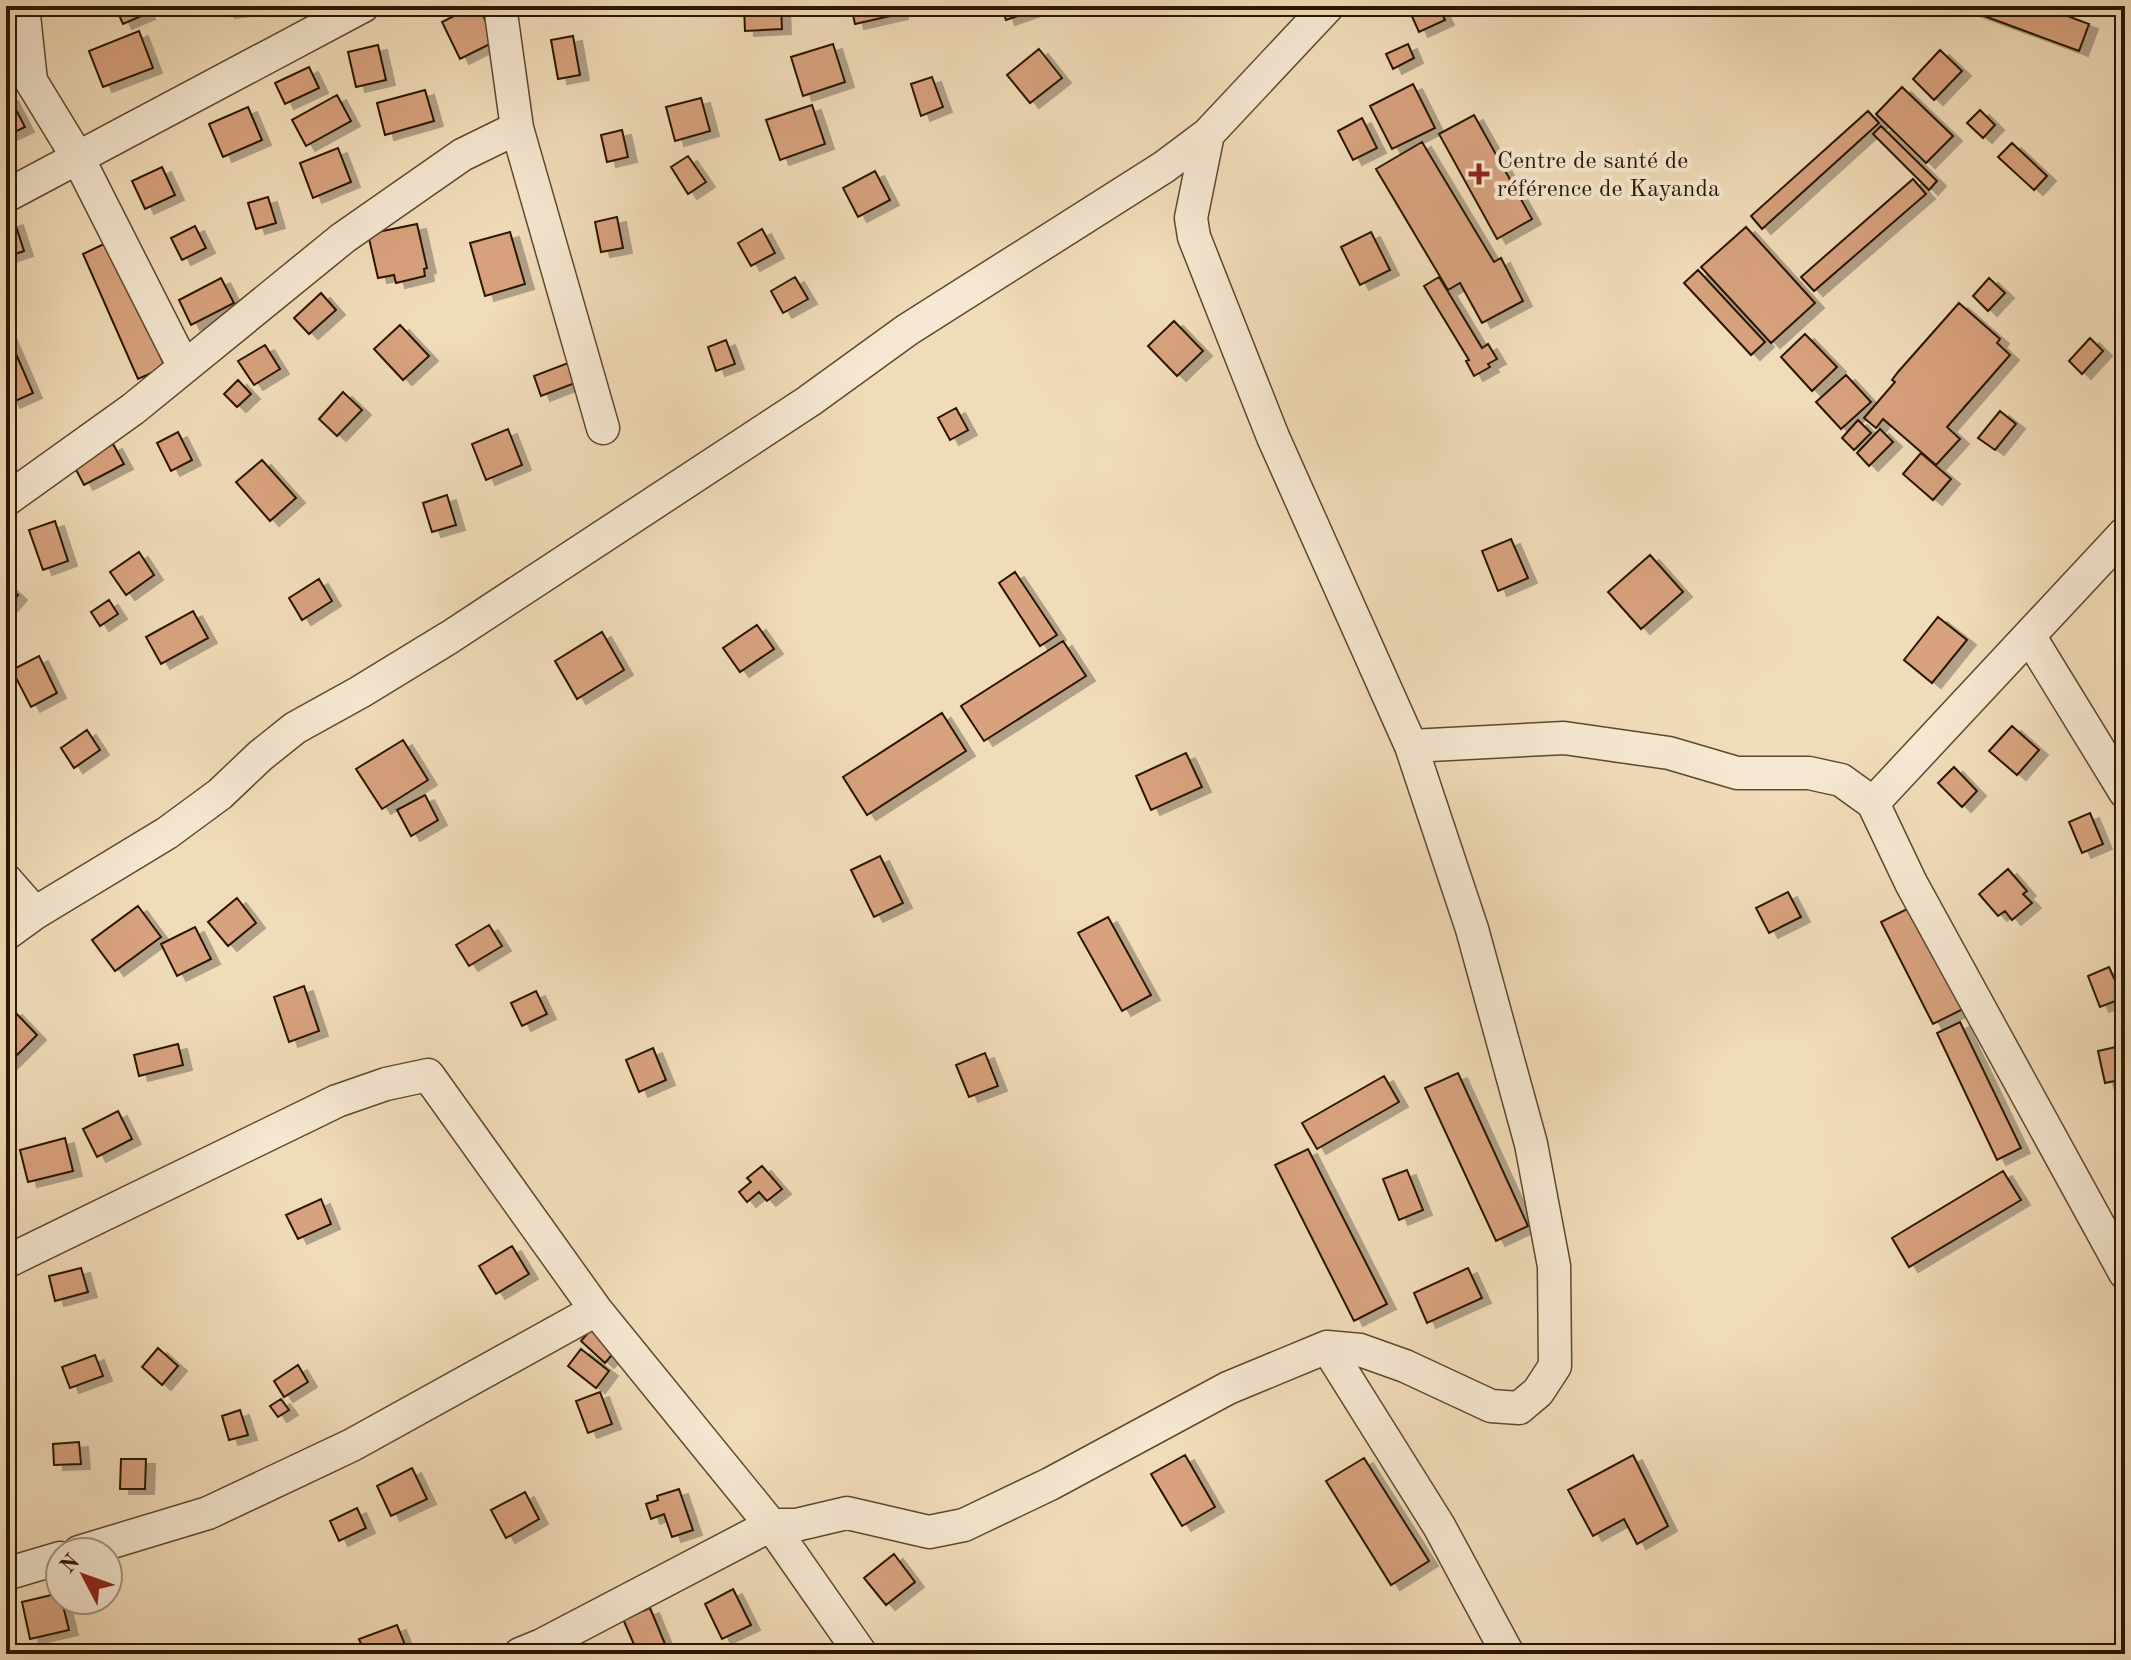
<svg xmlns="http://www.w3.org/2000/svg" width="2131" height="1660" font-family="'Old Standard TT',serif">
<defs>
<filter id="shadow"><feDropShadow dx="9" dy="5" stdDeviation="0" flood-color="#0004"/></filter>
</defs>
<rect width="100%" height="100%" fill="#f1dcb9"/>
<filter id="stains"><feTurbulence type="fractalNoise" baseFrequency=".0025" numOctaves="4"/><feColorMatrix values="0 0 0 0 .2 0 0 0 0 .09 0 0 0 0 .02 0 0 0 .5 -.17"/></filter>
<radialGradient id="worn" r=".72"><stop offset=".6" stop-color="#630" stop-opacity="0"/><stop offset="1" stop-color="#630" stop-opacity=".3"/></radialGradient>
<path fill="#d8a27e" stroke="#2a1600" stroke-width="2" filter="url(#shadow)" d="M 115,6 L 142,6 L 146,14 L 123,24 Z
M 225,6 L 249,6 L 249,10 L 226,13 Z
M 474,6 L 478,6 L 496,41 L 460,59 L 442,22 Z
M 744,6 L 781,6 L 782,29 L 745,31 Z
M 851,6 L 897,6 L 899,14 L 855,24 Z
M 1001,6 L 1037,6 L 1038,9 L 1006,20 Z
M 1423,6 L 1438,6 L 1445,20 L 1419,32 L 1410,12 Z
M 1957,6 L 2041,6 L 2089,24 L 2079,51 Z
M 139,31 L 153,68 L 103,87 L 89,51 Z
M 573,36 L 580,75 L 558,79 L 551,40 Z
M 833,44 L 845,82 L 803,96 L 791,57 Z
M 1408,44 L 1414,58 L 1393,69 L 1386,54 Z
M 378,45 L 386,80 L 356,87 L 348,52 Z
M 1039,49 L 1062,78 L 1030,103 L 1007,75 Z
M 1940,50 L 1962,71 L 1934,100 L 1913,79 Z
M 309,67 L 319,88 L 285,104 L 275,83 Z
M 932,77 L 943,107 L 921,116 L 911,84 Z
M 1413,84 L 1435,128 L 1392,149 L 1370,106 Z
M 1902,87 L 1953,136 L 1926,163 L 1876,114 Z
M 425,90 L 434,121 L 385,135 L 377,103 Z
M 337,95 L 351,121 L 306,146 L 292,120 Z
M 9,96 L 25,127 L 6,136 L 6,98 Z
M 701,98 L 710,131 L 675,141 L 666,107 Z
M 812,105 L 825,144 L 780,160 L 766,120 Z
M 248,107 L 262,140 L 223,157 L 209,124 Z
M 1980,110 L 1995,125 L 1983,138 L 1967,123 Z
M 1868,111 L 1879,123 L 1762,229 L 1751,216 Z
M 1474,115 L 1532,219 L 1497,239 L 1439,134 Z
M 1362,118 L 1377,148 L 1353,160 L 1338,131 Z
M 1881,126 L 1937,181 L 1929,190 L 1873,134 Z
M 622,130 L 628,157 L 607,162 L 601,135 Z
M 1422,142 L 1494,262 L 1501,258 L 1523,301 L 1482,323 L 1460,283 L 1448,290 L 1376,169 Z
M 2012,143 L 2047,176 L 2034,190 L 1998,157 Z
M 338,148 L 351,182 L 313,198 L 300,163 Z
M 688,156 L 706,182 L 688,194 L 671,167 Z
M 162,167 L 175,195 L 145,209 L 132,181 Z
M 875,171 L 890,200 L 858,217 L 843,188 Z
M 1913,179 L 1926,194 L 1814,291 L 1801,277 Z
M 268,197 L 276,223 L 256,229 L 248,203 Z
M 617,217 L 623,248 L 601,252 L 595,222 Z
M 14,220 L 24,251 L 6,257 L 6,223 Z
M 417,224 L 427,268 L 424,269 L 425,276 L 396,283 L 394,275 L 378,278 L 368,234 Z
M 195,226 L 206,248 L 182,260 L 171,238 Z
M 1746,227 L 1815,303 L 1771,343 L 1701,267 Z
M 762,229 L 775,253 L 751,266 L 738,243 Z
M 510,232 L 525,284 L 485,296 L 470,243 Z
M 1371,232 L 1390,270 L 1360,285 L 1341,247 Z
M 110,241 L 165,367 L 138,379 L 83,254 Z
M 1698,270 L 1765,342 L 1751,355 L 1684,283 Z
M 795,277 L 808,299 L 783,313 L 771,291 Z
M 1439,277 L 1482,348 L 1488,344 L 1497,359 L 1488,364 L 1490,367 L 1474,376 L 1466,361 L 1469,360 L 1424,286 Z
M 221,278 L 234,303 L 191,325 L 179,300 Z
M 1989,278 L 2005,293 L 1988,311 L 1973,296 Z
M 321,293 L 336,310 L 309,334 L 294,318 Z
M 1959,303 L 2000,339 L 1997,343 L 2010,355 L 1947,427 L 1960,439 L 1936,465 L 1883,419 L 1876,428 L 1864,418 L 1895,382 L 1892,380 L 1898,372 Z
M 1174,321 L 1203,351 L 1177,376 L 1148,346 Z
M 400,325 L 429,356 L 403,380 L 374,349 Z
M 6,331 L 33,393 L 11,403 L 6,391 Z
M 1805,334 L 1837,367 L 1812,391 L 1781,357 Z
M 2090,338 L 2103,351 L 2082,374 L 2069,361 Z
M 726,340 L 735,364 L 716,371 L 708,347 Z
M 265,345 L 280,369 L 254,385 L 238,361 Z
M 568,363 L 575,383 L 541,396 L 534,376 Z
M 1846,375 L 1871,402 L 1841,429 L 1816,402 Z
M 238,380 L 251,394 L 237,407 L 224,394 Z
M 343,392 L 362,410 L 337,436 L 319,419 Z
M 956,408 L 968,430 L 950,440 L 938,418 Z
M 2000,411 L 2016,424 L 1995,450 L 1978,438 Z
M 1858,420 L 1871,433 L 1854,450 L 1842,438 Z
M 508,429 L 522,465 L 486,480 L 472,444 Z
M 1880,429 L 1893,442 L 1869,466 L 1857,453 Z
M 178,432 L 192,460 L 171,471 L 157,443 Z
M 113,444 L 124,464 L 84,485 L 73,464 Z
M 1921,453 L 1951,479 L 1933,500 L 1903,474 Z
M 262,460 L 296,498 L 270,521 L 236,482 Z
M 447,495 L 456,525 L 432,532 L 423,503 Z
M 55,521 L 68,561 L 43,570 L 29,530 Z
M 1511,539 L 1528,578 L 1498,591 L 1482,551 Z
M 139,552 L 154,575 L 126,595 L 110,572 Z
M 1650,555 L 1683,592 L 1641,629 L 1608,592 Z
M 1015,572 L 1057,635 L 1040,646 L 999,583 Z
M 319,579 L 332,601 L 302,620 L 289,598 Z
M 6,584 L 18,595 L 6,609 Z
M 109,600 L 118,614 L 100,626 L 91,612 Z
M 193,611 L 208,638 L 161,664 L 146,637 Z
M 1938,617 L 1967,640 L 1932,683 L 1904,660 Z
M 757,625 L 774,649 L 740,672 L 723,648 Z
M 602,632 L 624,670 L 577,699 L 555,661 Z
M 1063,641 L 1086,676 L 984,741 L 961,706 Z
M 39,656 L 57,693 L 31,707 L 12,670 Z
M 942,713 L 966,751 L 867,815 L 843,777 Z
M 2012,726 L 2039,750 L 2017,775 L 1989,751 Z
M 87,730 L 100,750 L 74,768 L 61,748 Z
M 403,740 L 428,780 L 382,809 L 356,769 Z
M 1186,753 L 1202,787 L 1151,810 L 1136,776 Z
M 1954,767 L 1977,791 L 1962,807 L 1938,783 Z
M 425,795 L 438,820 L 411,836 L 397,810 Z
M 2090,813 L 2103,844 L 2082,853 L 2069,822 Z
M 880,856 L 903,903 L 874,917 L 851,870 Z
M 2008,869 L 2027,891 L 2023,894 L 2032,903 L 2012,920 L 2005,911 L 1998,916 L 1979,894 Z
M 1788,892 L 1801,917 L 1769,933 L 1756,908 Z
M 237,898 L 256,923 L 228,946 L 208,922 Z
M 138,906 L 161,937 L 115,971 L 92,940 Z
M 1911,907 L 1963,1009 L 1933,1024 L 1881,922 Z
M 1108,917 L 1151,995 L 1122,1011 L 1078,933 Z
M 489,925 L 502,946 L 469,966 L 456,945 Z
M 195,927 L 211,959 L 177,976 L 161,944 Z
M 2109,967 L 2123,998 L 2100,1007 L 2088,976 Z
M 304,986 L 319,1031 L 289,1042 L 274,997 Z
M 536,991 L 547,1014 L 522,1026 L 511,1003 Z
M 13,1010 L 37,1035 L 6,1066 L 6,1016 Z
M 1960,1022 L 2021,1148 L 1997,1160 L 1937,1033 Z
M 178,1044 L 183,1065 L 139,1076 L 134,1055 Z
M 2125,1045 L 2125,1079 L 2105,1083 L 2098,1051 Z
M 653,1048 L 666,1080 L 639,1092 L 626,1060 Z
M 985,1053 L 998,1086 L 969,1097 L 956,1065 Z
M 1458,1073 L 1528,1226 L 1496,1241 L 1425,1088 Z
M 1384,1076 L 1399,1102 L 1317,1149 L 1302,1123 Z
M 118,1111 L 132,1139 L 97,1157 L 83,1129 Z
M 65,1138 L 73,1171 L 28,1182 L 20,1150 Z
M 1308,1149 L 1387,1304 L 1354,1321 L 1275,1165 Z
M 762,1166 L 782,1189 L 767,1201 L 759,1192 L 747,1202 L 739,1192 L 751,1182 L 747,1178 Z
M 1407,1170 L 1423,1210 L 1399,1220 L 1383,1179 Z
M 2003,1171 L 2021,1200 L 1909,1267 L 1892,1238 Z
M 321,1199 L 331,1224 L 298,1239 L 286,1215 Z
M 512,1246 L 529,1274 L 496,1294 L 479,1266 Z
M 81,1268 L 88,1292 L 55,1301 L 49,1276 Z
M 1468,1268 L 1482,1298 L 1427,1323 L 1414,1293 Z
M 593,1327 L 617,1349 L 605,1363 L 581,1341 Z
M 158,1348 L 178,1366 L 162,1385 L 142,1367 Z
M 581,1349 L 609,1371 L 596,1388 L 568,1366 Z
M 95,1355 L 103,1376 L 70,1388 L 62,1367 Z
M 298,1365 L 308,1382 L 284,1397 L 274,1381 Z
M 600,1392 L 612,1424 L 588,1433 L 576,1401 Z
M 281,1399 L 289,1410 L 278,1417 L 270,1406 Z
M 240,1410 L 248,1435 L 229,1440 L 222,1416 Z
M 79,1442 L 81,1464 L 54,1465 L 53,1444 Z
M 1185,1455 L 1215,1507 L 1182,1526 L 1151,1474 Z
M 1633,1455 L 1668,1526 L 1637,1544 L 1624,1519 L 1593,1536 L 1568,1490 Z
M 1364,1458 L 1429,1561 L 1391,1585 L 1326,1481 Z
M 121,1459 L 146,1459 L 145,1489 L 120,1489 Z
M 412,1468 L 427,1499 L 391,1516 L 377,1486 Z
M 679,1489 L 693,1530 L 672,1537 L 664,1514 L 651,1519 L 646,1504 L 658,1500 L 657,1496 Z
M 525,1492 L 539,1519 L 506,1538 L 491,1510 Z
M 357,1508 L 366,1528 L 339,1541 L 330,1521 Z
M 894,1554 L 915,1582 L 886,1605 L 864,1578 Z
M 733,1589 L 751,1625 L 722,1639 L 705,1604 Z
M 60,1593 L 69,1630 L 30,1639 L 22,1602 Z
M 650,1608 L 665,1644 L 638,1654 L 623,1619 Z
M 397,1625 L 405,1645 L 383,1654 L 365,1654 L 359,1639 Z"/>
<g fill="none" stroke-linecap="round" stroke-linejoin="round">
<g stroke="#5c482e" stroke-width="35">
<path id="street" d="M 23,6 L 31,81 L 78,158 L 184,367
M 500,6 L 517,128
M 6,196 L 363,6
M 6,500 L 133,409 L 343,238 L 462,155 L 517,128 L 603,428
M 2030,637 L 2125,792
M 1411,746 L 1564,738 L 1669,753 L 1737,773 L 1809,773 L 1841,780 L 1873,803 L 1911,883 L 2125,1273
M 1873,803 L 2125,533
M 6,880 L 35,913
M 6,934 L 35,913 L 167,833 L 220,794 L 260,756 L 295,728 L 360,692 L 450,637 L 809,401 L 907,330 L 1164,167 L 1208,134 L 1328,6
M 6,1262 L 337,1101 L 386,1084 L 428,1075 L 596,1310 L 771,1525 L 861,1654
M 1327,1347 L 1439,1526 L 1508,1654
M 79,1552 L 208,1513 L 352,1445 L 596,1310
M 6,1574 L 60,1558
M 520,1654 L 542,1645 L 771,1525 L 796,1525 L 847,1513 L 929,1532 L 964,1525 L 1050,1484 L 1228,1388 L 1327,1347 L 1360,1350 L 1405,1366 L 1491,1406 L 1519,1408 L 1538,1392 L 1555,1366 L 1554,1266 L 1531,1144 L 1472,929 L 1411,746 L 1273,437 L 1194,237 L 1191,218 L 1208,134"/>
</g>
<use href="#street" stroke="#f6e8d2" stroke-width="32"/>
</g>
<path fill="#8f2418" stroke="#f6e8d2" stroke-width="3" d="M1475 162h8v8h8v8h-8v8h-8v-8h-8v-8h8z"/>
<g text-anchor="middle" stroke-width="8" stroke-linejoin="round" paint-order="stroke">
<g font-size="24" fill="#2a1600" stroke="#f6e8d2" text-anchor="start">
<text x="1497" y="168">Centre de santé de<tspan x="1497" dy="28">référence de Kayanda</tspan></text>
</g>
</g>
<rect width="2131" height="1660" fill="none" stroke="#f1dcb9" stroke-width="32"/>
<rect x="8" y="8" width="2115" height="1644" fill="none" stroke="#2a1600" stroke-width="4"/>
<rect x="16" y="16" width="2099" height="1628" fill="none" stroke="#2a1600" stroke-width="2"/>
<g transform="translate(84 1576) rotate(311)"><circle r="38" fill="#f6e8d2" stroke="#a4947e" stroke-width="2"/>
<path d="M0-6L14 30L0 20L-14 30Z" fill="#8f2418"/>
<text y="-12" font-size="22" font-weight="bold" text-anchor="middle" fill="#2a1600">N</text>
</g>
<rect width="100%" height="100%" filter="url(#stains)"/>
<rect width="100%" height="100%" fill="url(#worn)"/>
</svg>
